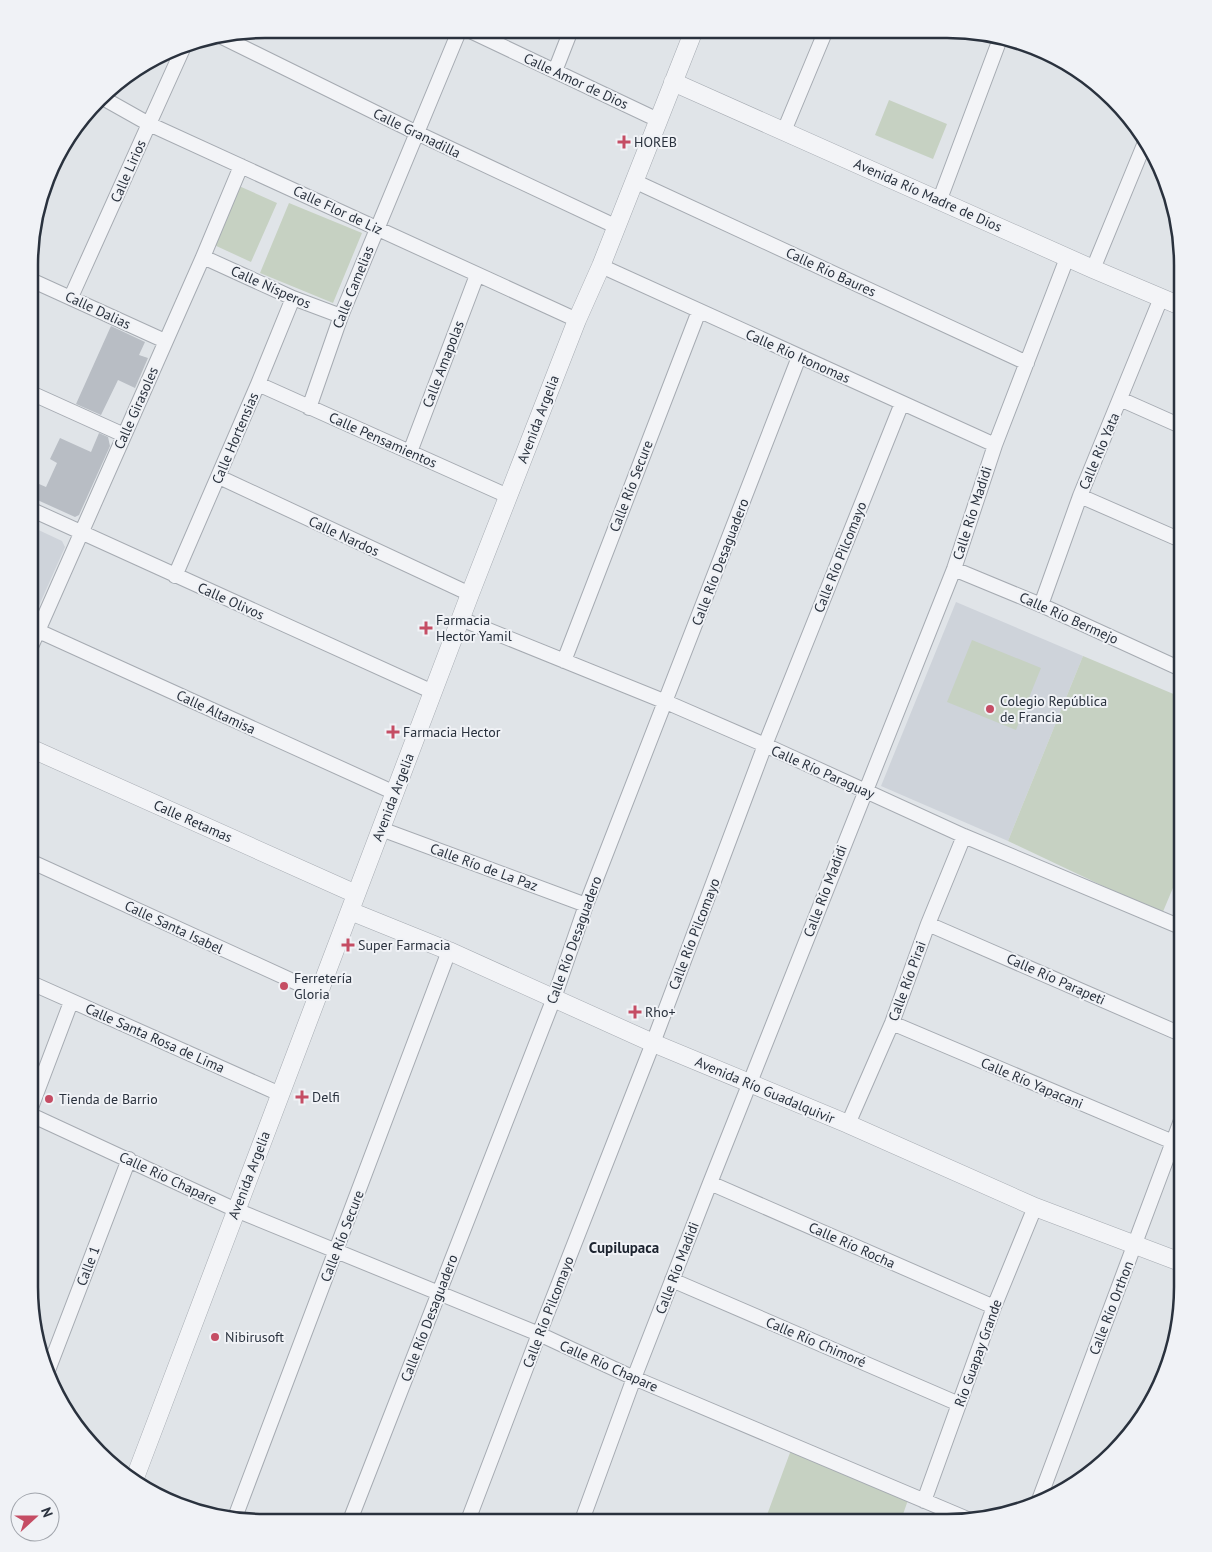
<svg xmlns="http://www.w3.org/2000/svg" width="1212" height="1552" font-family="'PT Sans',sans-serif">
<rect width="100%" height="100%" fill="#e0e4e8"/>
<path fill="#ced3da" d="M 30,526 L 62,541 L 65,547 L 30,626 Z
M 956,602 L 1083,656 L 1008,841 L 881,786 Z"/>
<path fill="#c6d1c2" d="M 889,100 L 947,124 L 933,159 L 875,135 Z
M 239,186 L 277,203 L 251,262 L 212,244 Z
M 289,203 L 362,233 L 333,303 L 260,273 Z
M 972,640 L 1041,668 L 1016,730 L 947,702 Z
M 1083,656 L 1183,698 L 1183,864 L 1162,914 L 1008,841 Z
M 791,1450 L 908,1500 L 900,1523 L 764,1523 Z"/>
<path fill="#b8bdc4" d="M 111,326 L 145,342 L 139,355 L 148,358 L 135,388 L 118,380 L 101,415 L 76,404 Z
M 99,433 L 108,437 L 110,446 L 79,515 L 75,517 L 33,498 L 39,484 L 46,487 L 57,463 L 50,459 L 60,438 L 91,452 Z"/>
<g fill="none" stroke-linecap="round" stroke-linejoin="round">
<g stroke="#a6abb2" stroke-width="16">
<path id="minor" d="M 466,29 L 658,120
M 220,36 L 417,133 L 615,226
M 555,71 L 571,30
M 101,97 L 149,124 L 577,320
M 784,131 L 826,30
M 634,181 L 1027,363
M 940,199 L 1000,39
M 203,257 L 293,298 L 341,316
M 601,266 L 995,445
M 1093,269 L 1146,140
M 31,280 L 165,341
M 71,297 L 185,44
M 258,384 L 508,496
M 31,393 L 124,435
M 1120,399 L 1183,427
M 309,408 L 341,316 L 460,29
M 410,452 L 477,275
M 219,477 L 470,594
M 1080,496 L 1183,541
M 30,509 L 433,692
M 954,569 L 1041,605 L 1183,670
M 175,576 L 258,384 L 293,298
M 1041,605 L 1080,496 L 1161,298
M 461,619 L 666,702 L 765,745 L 964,836 L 1183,928
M 38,632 L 45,634 L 395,793
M 30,649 L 203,257 L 241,166
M 564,661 L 699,311
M 381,829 L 586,905
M 30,861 L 319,993
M 928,924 L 1183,1035
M 29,982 L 280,1094
M 892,1023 L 1173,1142
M 29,1113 L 71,1002
M 29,1114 L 236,1210 L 539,1334 L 634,1378 L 970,1520
M 848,1124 L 892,1023 L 928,924 L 964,836
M 710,1183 L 994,1307
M 672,1280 L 959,1404
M 47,1373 L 129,1159
M 1039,1500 L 1183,1115
M 924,1501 L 994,1307 L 1035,1207
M 234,1520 L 449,951
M 349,1523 L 554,998 L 586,905 L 799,357
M 467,1523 L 539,1334 L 653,1043 L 765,745 L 902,403
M 581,1523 L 634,1378 L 710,1183 L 954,569 L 995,445 L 1067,258"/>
</g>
<g stroke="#a6abb2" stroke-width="19">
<path id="tertiary" d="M 673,82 L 1093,269 L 1183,307
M 30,748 L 356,894
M 350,911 L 449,951 L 653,1043 L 848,1124 L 1035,1207 L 1183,1263
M 133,1483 L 470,594 L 577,320 L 601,266 L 694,30"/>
</g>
<use href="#minor" stroke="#f3f4f7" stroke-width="14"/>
<use href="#tertiary" stroke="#f3f4f7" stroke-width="18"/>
</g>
<g fill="#c54d64" stroke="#f0f2f6" stroke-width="2">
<path d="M621.5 134.5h5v5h5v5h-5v5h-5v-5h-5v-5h5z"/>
<path d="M423.5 620.5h5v5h5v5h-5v5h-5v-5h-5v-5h5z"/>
<circle cx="990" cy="709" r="5"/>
<path d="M390.5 724.5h5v5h5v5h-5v5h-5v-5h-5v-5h5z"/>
<path d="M345.5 937.5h5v5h5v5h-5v5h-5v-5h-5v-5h5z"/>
<circle cx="284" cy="986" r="5"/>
<path d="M632.5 1004.5h5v5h5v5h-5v5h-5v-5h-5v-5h5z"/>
<path d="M299.5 1089.5h5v5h5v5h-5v5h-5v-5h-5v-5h5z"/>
<circle cx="49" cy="1099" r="5"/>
<circle cx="215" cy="1337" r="5"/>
</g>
<g text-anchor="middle" stroke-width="4" stroke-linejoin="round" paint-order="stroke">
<g font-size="14" fill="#2a323e" stroke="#f0f2f6">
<text transform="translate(576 81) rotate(25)" y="5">Calle Amor de Dios</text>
<text transform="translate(417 133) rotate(26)" y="5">Calle Granadilla</text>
<text transform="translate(128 171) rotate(-66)" y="5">Calle Lirios</text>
<text transform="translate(928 195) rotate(24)" y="5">Avenida Río Madre de Dios</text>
<text transform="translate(338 210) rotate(25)" y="5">Calle Flor de Liz</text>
<text transform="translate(831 272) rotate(25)" y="5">Calle Río Baures</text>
<text transform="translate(271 287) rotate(24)" y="5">Calle Nísperos</text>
<text transform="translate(353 287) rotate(-68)" y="5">Calle Camelias</text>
<text transform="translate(98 310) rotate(25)" y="5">Calle Dalias</text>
<text transform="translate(798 356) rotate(24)" y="5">Calle Río Itonomas</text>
<text transform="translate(443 364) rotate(-69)" y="5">Calle Amapolas</text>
<text transform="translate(136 408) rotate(-66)" y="5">Calle Girasoles</text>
<text transform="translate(538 419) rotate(-69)" y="5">Avenida Argelia</text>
<text transform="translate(235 438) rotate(-67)" y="5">Calle Hortensias</text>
<text transform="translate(383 440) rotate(24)" y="5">Calle Pensamientos</text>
<text transform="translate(1099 451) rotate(-67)" y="5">Calle Río Yata</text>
<text transform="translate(631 486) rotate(-69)" y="5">Calle Río Secure</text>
<text transform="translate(972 513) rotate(-72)" y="5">Calle Río Madidi</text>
<text transform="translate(344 536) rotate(25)" y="5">Calle Nardos</text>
<text transform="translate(840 557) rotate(-68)" y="5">Calle Río Pilcomayo</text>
<text transform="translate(720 562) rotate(-69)" y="5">Calle Río Desaguadero</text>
<text transform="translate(231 601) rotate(24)" y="5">Calle Olivos</text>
<text transform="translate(1069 618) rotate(24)" y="5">Calle Río Bermejo</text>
<text transform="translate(216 712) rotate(25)" y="5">Calle Altamisa</text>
<text transform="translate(823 772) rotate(24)" y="5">Calle Río Paraguay</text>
<text transform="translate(393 797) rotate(-69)" y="5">Avenida Argelia</text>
<text transform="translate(193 821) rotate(24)" y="5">Calle Retamas</text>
<text transform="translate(484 867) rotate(20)" y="5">Calle Río de La Paz</text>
<text transform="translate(825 891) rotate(-69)" y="5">Calle Río Madidi</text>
<text transform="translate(174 927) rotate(25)" y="5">Calle Santa Isabel</text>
<text transform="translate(694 934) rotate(-69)" y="5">Calle Río Pilcomayo</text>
<text transform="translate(574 940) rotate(-70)" y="5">Calle Río Desaguadero</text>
<text transform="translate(1056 979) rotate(24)" y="5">Calle Río Parapeti</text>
<text transform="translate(907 981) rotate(-70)" y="5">Calle Río Pirai</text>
<text transform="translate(155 1038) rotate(24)" y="5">Calle Santa Rosa de Lima</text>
<text transform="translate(1032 1083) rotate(23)" y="5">Calle Río Yapacani</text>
<text transform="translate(765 1090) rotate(23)" y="5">Avenida Río Guadalquivir</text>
<text transform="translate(249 1175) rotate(-69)" y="5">Avenida Argelia</text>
<text transform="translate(168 1178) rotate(25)" y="5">Calle Río Chapare</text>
<text transform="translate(342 1236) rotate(-69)" y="5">Calle Río Secure</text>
<text transform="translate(852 1245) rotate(24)" y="5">Calle Río Rocha</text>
<text transform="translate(88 1266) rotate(-69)" y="5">Calle 1</text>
<text transform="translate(677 1268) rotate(-69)" y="5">Calle Río Madidi</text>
<text transform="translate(1111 1308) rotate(-69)" y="5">Calle Río Orthon</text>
<text transform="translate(548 1312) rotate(-69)" y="5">Calle Río Pilcomayo</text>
<text transform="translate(429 1318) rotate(-69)" y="5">Calle Río Desaguadero</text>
<text transform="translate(816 1342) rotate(23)" y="5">Calle Río Chimoré</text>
<text transform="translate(978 1353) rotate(-70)" y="5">Río Guapay Grande</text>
<text transform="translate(609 1366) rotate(24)" y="5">Calle Río Chapare</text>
</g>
<g font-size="14" fill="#2a323e" stroke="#f0f2f6" text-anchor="start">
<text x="634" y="147">HOREB</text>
<text x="436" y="625">Farmacia<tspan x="436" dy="16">Hector Yamil</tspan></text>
<text x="1000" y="706">Colegio República<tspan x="1000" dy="16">de Francia</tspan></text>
<text x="403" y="737">Farmacia Hector</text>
<text x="358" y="950">Super Farmacia</text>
<text x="294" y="983">Ferretería<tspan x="294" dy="16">Gloria</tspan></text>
<text x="645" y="1017">Rho+</text>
<text x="312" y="1102">Delfi</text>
<text x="59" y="1104">Tienda de Barrio</text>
<text x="225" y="1342">Nibirusoft</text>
</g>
<g font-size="15" font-weight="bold" fill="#1c232f" stroke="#f0f2f6">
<text x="624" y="1253">Cupilupaca</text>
</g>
</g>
<path d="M0 0H1212V1552H0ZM265 38H947A227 227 0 0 1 1174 265V1287A227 227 0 0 1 947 1514H265A227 227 0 0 1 38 1287V265A227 227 0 0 1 265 38Z" fill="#f0f2f6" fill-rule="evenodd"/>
<path fill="none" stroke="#2a323e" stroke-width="2.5" d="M265 38H947A227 227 0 0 1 1174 265V1287A227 227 0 0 1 947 1514H265A227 227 0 0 1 38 1287V265A227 227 0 0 1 265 38Z"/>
<g transform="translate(35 1517) rotate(69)"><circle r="24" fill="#f0f2f6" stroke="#a1a5ac"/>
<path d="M0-4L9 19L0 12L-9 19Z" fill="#c54d64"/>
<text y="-8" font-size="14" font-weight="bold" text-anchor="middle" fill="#2a323e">N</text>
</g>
</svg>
